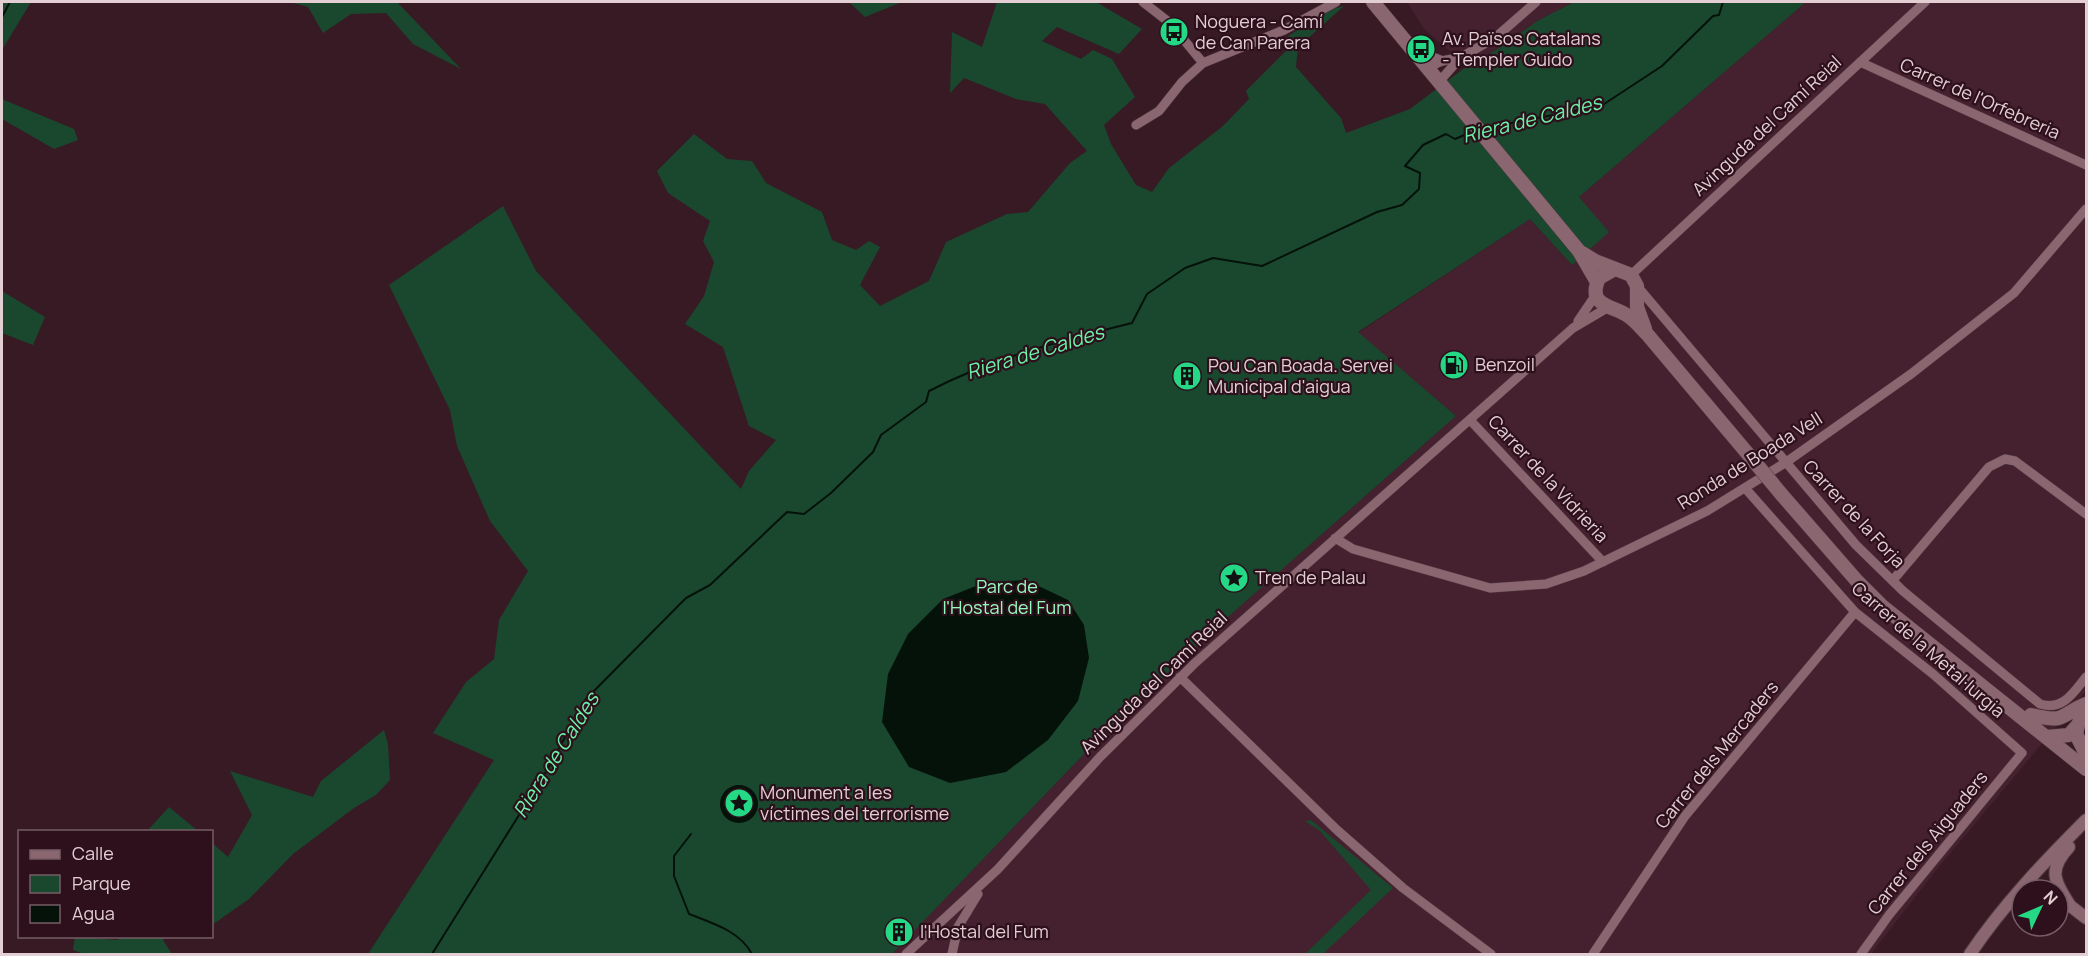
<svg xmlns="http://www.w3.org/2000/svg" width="2088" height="956" font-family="Manrope,sans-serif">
<rect width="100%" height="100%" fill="#371a24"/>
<path fill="#45202e" d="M 1407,2 L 1574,2 L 1537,21 L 1501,47 L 1467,66 L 1424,29 Z
M 1806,2 L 2086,2 L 2086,691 L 1938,868 L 1871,954 L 892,954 L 1109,728 L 1228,617 L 1456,416 L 1358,333 L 1530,219 L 1572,265 L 1579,197 Z"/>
<path fill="#1a482f" d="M 2,2 L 31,2 L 2,50 Z
M 290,2 L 397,2 L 461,69 L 413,44 L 386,13 L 351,14 L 323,33 L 308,7 Z
M 849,2 L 902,2 L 865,17 Z
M 997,2 L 1096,2 L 1142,29 L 1119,54 L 1057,27 L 1042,41 L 1081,59 L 1093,50 L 1112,59 L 1135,97 L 1104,125 L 1111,144 L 1136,185 L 1152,192 L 1169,168 L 1223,126 L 1249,99 L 1246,91 L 1289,48 L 1287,37 L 1328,10 L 1344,6 L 1298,47 L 1296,67 L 1341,118 L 1346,133 L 1410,109 L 1467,66 L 1501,47 L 1537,21 L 1574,2 L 1806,2 L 1579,197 L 1609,232 L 1572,265 L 1530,219 L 1358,332 L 1456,416 L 1228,617 L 1109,728 L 892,954 L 368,954 L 494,760 L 433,733 L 466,682 L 494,659 L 499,620 L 528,571 L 490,521 L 457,446 L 450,410 L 389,285 L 503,206 L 536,271 L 741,489 L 749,471 L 776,440 L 749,426 L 723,347 L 685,324 L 704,296 L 714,262 L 703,241 L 710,221 L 668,193 L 657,171 L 694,134 L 727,159 L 752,161 L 766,183 L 822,212 L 832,240 L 856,250 L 869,241 L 880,247 L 860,285 L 880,306 L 929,281 L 946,242 L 1007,214 L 1028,212 L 1070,163 L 1087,151 L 1045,104 L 1016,99 L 964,78 L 950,93 L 952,32 L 982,47 Z
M 2,94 L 4,100 L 74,129 L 78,140 L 54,149 L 2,119 Z
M 2,291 L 45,317 L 33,345 L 2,333 Z
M 384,730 L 388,744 L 390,780 L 376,795 L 354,808 L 293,854 L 249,899 L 212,925 L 212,843 L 228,857 L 252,815 L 230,771 L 313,797 L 321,781 Z
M 169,807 L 198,831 L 147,831 Z
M 1311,820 L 1393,888 L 1323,954 L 1305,954 L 1371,890 L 1320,831 L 1305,821 Z
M 166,936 L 163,940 L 172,954 L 84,954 L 73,950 L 75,937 L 119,940 L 116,937 Z"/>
<path fill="#05120a" d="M 1026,580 L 1068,600 L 1084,625 L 1089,658 L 1078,701 L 1048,740 L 1006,772 L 950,783 L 909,767 L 882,722 L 888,674 L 908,634 L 943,599 L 986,582 Z
M720 804a19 19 0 1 1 38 0a19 19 0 1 1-38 0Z"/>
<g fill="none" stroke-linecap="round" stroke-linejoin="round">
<path stroke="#05120a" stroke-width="2" d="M 2,17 L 10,2
M 1485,128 L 1601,106 L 1662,66 L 1713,16 L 1719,15 L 1723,2
M 691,834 L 674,856 L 674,876 L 689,914 C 712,923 740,931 752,954
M 432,954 L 546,772 L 586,699 L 686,598 L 710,585 L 787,512 L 804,514 L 831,493 L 873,452 L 881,435 L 926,402 L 929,391 C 993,358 1063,340 1132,323 L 1147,294 L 1185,268 L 1213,258 L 1262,266 L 1377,212 L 1402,205 L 1419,189 L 1420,173 L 1405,166 L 1423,145 L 1446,134 L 1455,139 L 1474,131"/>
<g stroke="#503941" stroke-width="10">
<path id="minor" d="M 1143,2 L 1170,23 L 1203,63
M 1414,50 L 1443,61
M 1860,62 L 2086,165
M 1429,71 C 1435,60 1448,60 1460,58
M 1438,83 L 1460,58 L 1496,37 L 1536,2
M 1136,125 L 1159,111 L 1182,82 L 1203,63 L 1284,30 L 1336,2
M 1631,275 L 1925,2
M 1637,286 L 1856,545 L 1903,591 L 2040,704 C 2063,711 2073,693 2086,677
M 1578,321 L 1597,293
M 1470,420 L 1603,562
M 1745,488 L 1855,612 L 1933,674 L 2022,753 L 1889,915 L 1861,954
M 1335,538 L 1353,549 L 1490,588 L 1546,584 L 1584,571 L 1707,511 L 1785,463 L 1911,374 L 2014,293 L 2086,209
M 1893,580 L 1989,467 L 2005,459 L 2015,461 L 2086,514
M 1180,677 L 1337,830 L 1403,888 L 1491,954
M 906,954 L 998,869 L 1100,757 L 1195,663 L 1573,328 L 1607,308
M 952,954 L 958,927 L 978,894
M 1593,954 L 1685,816 L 1855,612"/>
</g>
<g stroke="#503941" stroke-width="14">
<path id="tertiary" d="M 2064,901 L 2086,918
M 2069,904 C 2054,880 2048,870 2069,847
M 1970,954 C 2003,905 2044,862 2086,820"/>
</g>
<g stroke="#503941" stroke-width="15">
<path id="secondary" d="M 1373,2 L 1579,251 L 1597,282
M 1582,253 L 1595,261 L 1631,275 L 1637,286 L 1637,307 L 1645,329
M 1615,269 L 1599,278 C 1587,305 1609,305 1625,314 C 1634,319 1640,327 1647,334 L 1748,454
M 1782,495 L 1857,581 L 1882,606 L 2086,769
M 2031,715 C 2068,723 2056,717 2086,704
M 2078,725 L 2076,734 L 2086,754
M 2047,737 L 2069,735 L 2078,725 L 2086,706"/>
</g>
<use href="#minor" stroke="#8a6671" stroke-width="9"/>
<use href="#tertiary" stroke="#8a6671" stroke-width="12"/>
<use href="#secondary" stroke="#8a6671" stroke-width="14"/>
<g stroke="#503941" stroke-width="15" stroke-linecap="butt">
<path id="secondary-bridge" d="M 1748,454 L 1782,495"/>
</g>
<use href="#secondary-bridge" stroke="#8a6671" stroke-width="14"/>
</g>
<defs>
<g id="bus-disc" transform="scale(1.5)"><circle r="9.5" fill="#25d886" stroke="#2d101b"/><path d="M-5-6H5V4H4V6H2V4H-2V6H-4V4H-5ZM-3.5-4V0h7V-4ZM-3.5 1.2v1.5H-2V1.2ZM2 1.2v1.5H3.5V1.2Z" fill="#111"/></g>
<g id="fuel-disc" transform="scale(1.5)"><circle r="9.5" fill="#25d886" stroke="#2d101b"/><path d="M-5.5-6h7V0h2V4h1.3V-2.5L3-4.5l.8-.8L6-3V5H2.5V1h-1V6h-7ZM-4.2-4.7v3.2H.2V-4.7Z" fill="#111"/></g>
<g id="building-disc" transform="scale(1.5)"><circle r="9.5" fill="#25d886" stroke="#2d101b"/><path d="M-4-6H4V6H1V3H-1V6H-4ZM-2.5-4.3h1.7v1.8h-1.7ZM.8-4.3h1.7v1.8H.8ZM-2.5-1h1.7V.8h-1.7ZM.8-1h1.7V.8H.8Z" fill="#111"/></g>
<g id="sight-disc" transform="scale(1.5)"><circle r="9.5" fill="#25d886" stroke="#2d101b"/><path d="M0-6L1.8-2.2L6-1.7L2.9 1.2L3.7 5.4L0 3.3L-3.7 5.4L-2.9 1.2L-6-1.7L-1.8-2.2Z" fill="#111"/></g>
</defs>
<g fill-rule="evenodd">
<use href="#bus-disc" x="1174" y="32"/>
<use href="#bus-disc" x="1421" y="49"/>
<use href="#fuel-disc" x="1454" y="365"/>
<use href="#building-disc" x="1187" y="376"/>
<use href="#sight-disc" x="1234" y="578"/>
<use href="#sight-disc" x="739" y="803"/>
<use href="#building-disc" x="899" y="932"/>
</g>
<g text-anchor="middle" stroke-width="4.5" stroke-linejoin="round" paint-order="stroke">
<g font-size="18" fill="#e3ced4" stroke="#2d101b" text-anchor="start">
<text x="1195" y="28">Noguera - Camí<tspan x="1195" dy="21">de Can Parera</tspan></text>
<text x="1442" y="45">Av. Països Catalans<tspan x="1442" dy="21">- Templer Guido</tspan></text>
<text x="1475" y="371">Benzoil</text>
<text x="1208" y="372">Pou Can Boada. Servei<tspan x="1208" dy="21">Municipal d'aigua</tspan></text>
<text x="1255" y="584">Tren de Palau</text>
<text x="760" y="799">Monument a les<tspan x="760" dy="21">víctimes del terrorisme</tspan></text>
<text x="920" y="938">l'Hostal del Fum</text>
</g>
<g font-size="18" fill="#e3ced4" stroke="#2d101b">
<text transform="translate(1980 99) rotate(24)" y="6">Carrer de l'Orfebreria</text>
<text transform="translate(1767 126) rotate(-43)" y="6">Avinguda del Camí Reial</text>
<text transform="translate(1750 461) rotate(-32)" y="6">Ronda de Boada Vell</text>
<text transform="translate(1548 479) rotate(47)" y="6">Carrer de la Vidrieria</text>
<text transform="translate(1854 514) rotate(47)" y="6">Carrer de la Forja</text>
<text transform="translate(1928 650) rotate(41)" y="6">Carrer de la Metal·lurgia</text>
<text transform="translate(1154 683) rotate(-44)" y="6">Avinguda del Camí Reial</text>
<text transform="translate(1717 755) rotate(-51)" y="6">Carrer dels Mercaders</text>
<text transform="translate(1928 843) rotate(-51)" y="6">Carrer dels Aiguaders</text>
</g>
<g font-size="18" fill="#96fabe" stroke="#2d101b">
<text x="1007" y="593">Parc de<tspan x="1007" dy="21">l'Hostal del Fum</tspan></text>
</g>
<g font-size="20" font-style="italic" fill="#6cf2a8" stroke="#2d101b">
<text transform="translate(1532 119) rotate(-14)" y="7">Riera de Caldes</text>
<text transform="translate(1035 352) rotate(-17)" y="7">Riera de Caldes</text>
<text transform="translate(556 755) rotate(-58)" y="7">Riera de Caldes</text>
</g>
</g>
<rect width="2088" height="956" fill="none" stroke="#e3ced4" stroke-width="6"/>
<rect x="18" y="830" width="195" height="108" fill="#2d101b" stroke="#765c65" stroke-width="1.5"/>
<rect x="30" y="850" width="30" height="9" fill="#8a6671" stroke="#765c65" stroke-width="1.5"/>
<text x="72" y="860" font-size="18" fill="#e3ced4">Calle</text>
<rect x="30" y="875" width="30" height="18" fill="#1a482f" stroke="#765c65" stroke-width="1.5"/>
<text x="72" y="890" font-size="18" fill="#e3ced4">Parque</text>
<rect x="30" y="905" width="30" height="18" fill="#05120a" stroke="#765c65" stroke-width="1.5"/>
<text x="72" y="920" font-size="18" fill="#e3ced4">Agua</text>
<g transform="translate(2040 908) rotate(46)"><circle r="28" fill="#2d101b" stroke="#765c65" stroke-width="1.5"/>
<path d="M0-4.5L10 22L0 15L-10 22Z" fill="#25d886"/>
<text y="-9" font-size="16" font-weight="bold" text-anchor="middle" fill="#e3ced4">N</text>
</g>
</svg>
